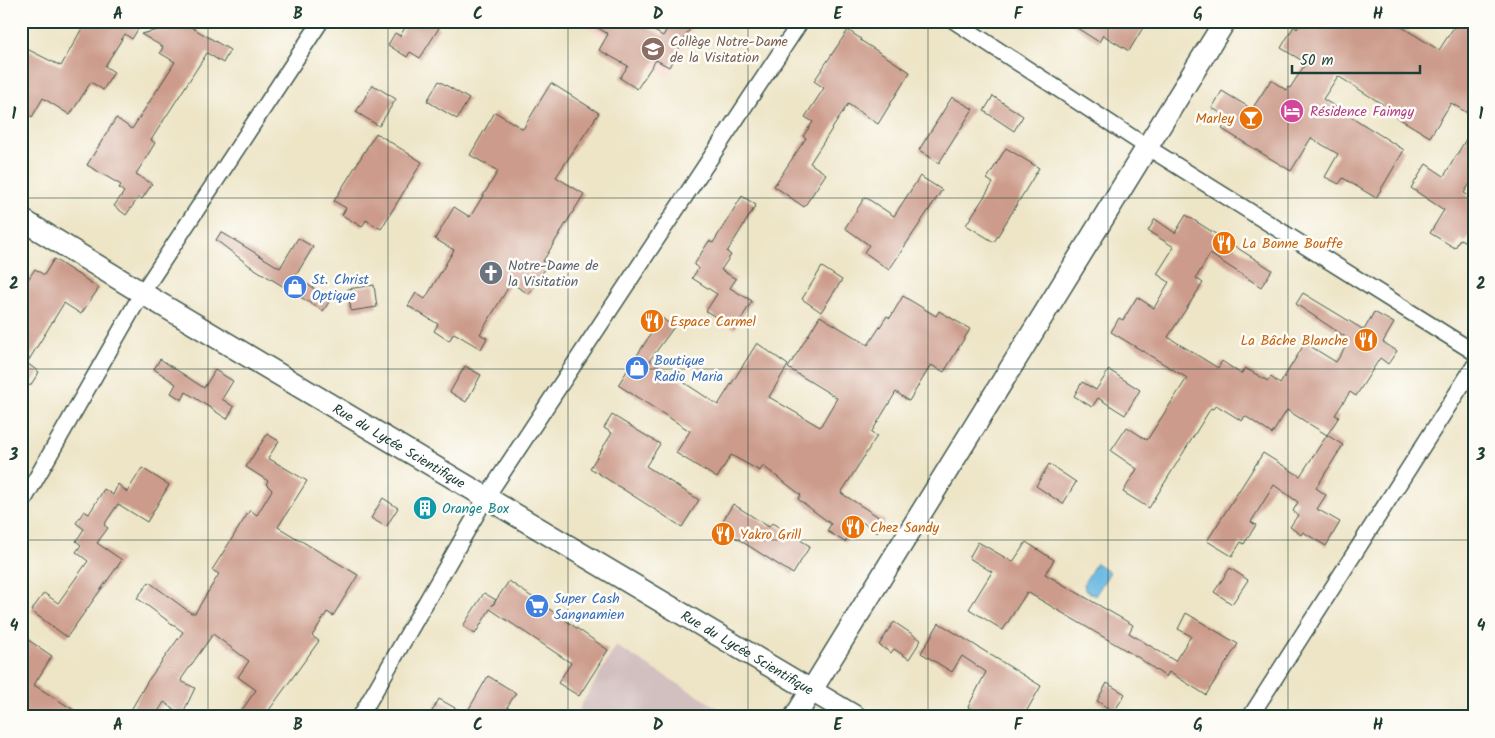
<svg xmlns="http://www.w3.org/2000/svg" width="1495" height="738" font-family="Kalam,sans-serif">
<rect width="100%" height="100%" fill="#fdfcf7"/>
<filter id="ink" filterUnits="userSpaceOnUse"><feTurbulence type="fractalNoise" baseFrequency=".02" numOctaves="2"/><feDisplacementMap in="SourceGraphic" scale="10" xChannelSelector="R" yChannelSelector="G"/><feConvolveMatrix kernelMatrix="1 2 1 2 8 2 1 2 1" color-interpolation-filters="sRGB"/></filter>
<filter id="wash" filterUnits="userSpaceOnUse"><feTurbulence type="fractalNoise" baseFrequency=".0096" numOctaves="4" result="noise"/><feDisplacementMap in="SourceGraphic" scale="20" xChannelSelector="R" yChannelSelector="G"/><feGaussianBlur stdDeviation="1.12" result="paint"/><feColorMatrix in="noise" values="0 0 0 0 0 0 0 0 0 0 0 0 0 0 0 0 0 1.4 0 .05"/><feComposite in="paint" operator="in"/></filter>
<g filter="url(#wash)">
<rect width="100%" height="100%" fill="#eee5c7"/>
<path fill="#f7d1c6" d="M 577,21 L 699,21 L 668,77 Z"/>
<path fill="#d2bfbf" d="M 616,646 L 728,714 L 726,717 L 592,717 L 579,709 Z"/>
<path fill="#65b6e0" stroke="#427a8a" d="M 1096,563 L 1110,572 L 1095,596 L 1085,590 L 1084,583 Z"/>
<g id="blocks">
<path fill="#cc9b8b" d="M 86,21 L 143,21 L 132,39 L 125,34 L 105,66 L 114,72 L 103,90 L 91,82 L 70,115 L 43,98 L 32,117 L 21,110 L 21,46 L 61,66 Z
M 409,21 L 428,21 L 439,28 L 420,58 L 410,52 L 407,57 L 388,45 L 395,33 L 400,36 Z
M 587,21 L 637,21 L 663,36 L 672,21 L 694,21 L 669,67 L 656,60 L 637,89 L 620,78 L 628,66 L 599,50 L 608,34 Z
M 1066,21 L 1147,21 L 1129,51 L 1103,35 L 1099,42 Z
M 1302,21 L 1392,21 L 1439,50 L 1458,21 L 1474,21 L 1474,117 L 1451,103 L 1430,137 L 1380,107 L 1382,104 L 1338,76 L 1323,99 L 1404,150 L 1376,198 L 1343,178 L 1339,184 L 1325,177 L 1338,154 L 1311,138 L 1291,171 L 1222,129 L 1229,118 L 1212,108 L 1222,91 L 1252,109 L 1271,80 L 1286,90 L 1288,87 L 1290,88 L 1306,63 L 1281,48 L 1294,26 L 1297,29 Z
M 186,24 L 230,50 L 223,63 L 207,53 L 151,140 L 155,143 L 136,174 L 152,184 L 142,199 L 139,197 L 126,215 L 114,206 L 124,192 L 119,188 L 121,185 L 87,165 L 116,118 L 132,129 L 175,62 L 160,53 L 163,47 L 141,34 Z
M 848,30 L 861,39 L 860,40 L 910,72 L 878,124 L 848,104 L 810,163 L 826,174 L 804,207 L 774,186 L 806,138 L 803,136 L 813,122 L 805,117 L 824,88 L 814,81 Z
M 439,81 L 469,99 L 457,119 L 427,101 Z
M 551,83 L 599,113 L 556,177 L 584,194 L 543,261 L 548,264 L 529,294 L 511,283 L 480,334 L 487,338 L 481,349 L 454,333 L 449,341 L 434,331 L 438,324 L 408,306 L 416,293 L 425,299 L 454,250 L 435,239 L 454,207 L 470,217 L 498,171 L 470,155 L 495,112 L 523,129 Z
M 373,85 L 396,99 L 379,126 L 356,112 Z
M 993,96 L 1023,116 L 1014,131 L 984,111 Z
M 952,97 L 973,109 L 939,163 L 919,150 Z
M 1474,126 L 1474,177 L 1464,193 L 1474,199 L 1474,229 L 1466,242 L 1460,239 L 1455,248 L 1430,233 L 1444,210 L 1411,188 L 1426,164 L 1444,176 Z
M 376,133 L 422,162 L 381,229 L 366,220 L 362,227 L 342,215 L 346,208 L 334,201 Z
M 1006,148 L 1039,168 L 994,242 L 966,225 L 993,183 L 987,179 Z
M 920,176 L 942,190 L 889,270 L 864,252 L 869,245 L 845,228 L 865,197 L 894,216 Z
M 742,196 L 756,205 L 727,252 L 731,255 L 721,270 L 736,279 L 730,288 L 752,301 L 735,329 L 706,311 L 717,294 L 692,278 L 699,268 L 694,265 L 700,255 L 709,241 L 713,243 Z
M 1186,215 L 1272,270 L 1261,287 L 1210,254 L 1196,278 L 1203,283 L 1168,337 L 1218,368 L 1222,361 L 1241,374 L 1245,368 L 1268,381 L 1271,377 L 1280,384 L 1305,343 L 1336,362 L 1350,340 L 1296,304 L 1303,293 L 1364,330 L 1374,312 L 1394,323 L 1383,342 L 1397,351 L 1388,364 L 1380,358 L 1356,396 L 1350,392 L 1335,415 L 1339,417 L 1327,435 L 1287,410 L 1272,434 L 1245,416 L 1242,421 L 1216,405 L 1213,409 L 1211,408 L 1149,508 L 1123,492 L 1137,469 L 1111,451 L 1127,427 L 1147,440 L 1187,378 L 1111,332 L 1119,318 L 1123,320 L 1137,297 L 1154,308 L 1169,282 L 1157,274 L 1174,247 L 1148,231 L 1155,219 L 1175,233 Z
M 221,232 L 280,268 L 298,238 L 313,247 L 295,277 L 331,299 L 323,311 L 250,266 L 216,240 Z
M 54,259 L 99,288 L 81,314 L 64,303 L 27,363 L 39,372 L 30,386 L 21,380 L 21,290 L 35,269 L 44,275 Z
M 822,267 L 842,280 L 821,312 L 802,299 Z
M 374,285 L 377,307 L 351,311 L 348,289 Z
M 903,296 L 936,316 L 939,311 L 970,329 L 944,372 L 931,365 L 909,401 L 896,392 L 871,433 L 877,436 L 841,493 L 885,521 L 877,532 L 859,520 L 845,542 L 827,531 L 831,524 L 798,499 L 801,495 L 763,466 L 760,471 L 731,455 L 717,478 L 676,453 L 690,431 L 618,385 L 652,332 L 645,327 L 655,313 L 674,327 L 650,360 L 718,405 L 757,343 L 788,365 L 769,397 L 820,427 L 837,398 L 788,368 L 820,316 L 868,345 L 887,316 L 890,318 Z
M 160,359 L 204,388 L 215,370 L 233,381 L 222,399 L 234,407 L 227,419 L 186,392 L 182,400 L 171,393 L 176,384 L 154,369 Z
M 465,366 L 481,375 L 466,402 L 450,392 Z
M 1109,370 L 1140,390 L 1125,415 L 1098,398 L 1092,407 L 1074,396 L 1082,382 L 1096,390 Z
M 612,415 L 660,444 L 646,466 L 699,500 L 682,527 L 590,468 L 612,433 L 604,428 Z
M 267,434 L 279,441 L 268,458 L 307,481 L 278,527 L 358,575 L 333,616 L 327,612 L 312,636 L 319,641 L 264,717 L 237,717 L 256,690 L 238,677 L 249,661 L 213,634 L 182,678 L 181,681 L 195,688 L 182,715 L 164,702 L 155,717 L 127,717 L 147,682 L 183,632 L 137,598 L 149,582 L 191,613 L 195,613 L 219,574 L 212,570 L 250,510 L 257,515 L 272,490 L 266,484 L 268,481 L 246,467 Z
M 1327,435 L 1343,445 L 1316,488 L 1326,495 L 1317,509 L 1340,522 L 1326,546 L 1303,532 L 1301,535 L 1290,527 L 1298,515 L 1293,511 L 1298,502 L 1274,485 L 1251,522 L 1256,525 L 1244,544 L 1241,542 L 1232,556 L 1207,541 L 1263,453 L 1300,476 Z
M 1049,464 L 1076,482 L 1063,504 L 1036,486 Z
M 142,468 L 169,485 L 147,522 L 118,504 L 104,525 L 108,528 L 97,543 L 122,560 L 67,637 L 31,611 L 44,593 L 58,603 L 88,561 L 76,552 L 81,545 L 76,541 L 84,529 L 76,523 L 84,511 L 89,514 L 104,489 L 113,495 L 118,484 L 127,492 Z
M 383,498 L 398,508 L 386,527 L 371,518 Z
M 733,504 L 769,527 L 772,523 L 810,546 L 793,574 L 719,527 Z
M 978,542 L 1013,562 L 1026,542 L 1054,560 L 1045,574 L 1133,625 L 1129,633 L 1175,661 L 1191,636 L 1178,629 L 1186,613 L 1238,644 L 1206,695 L 1169,672 L 1166,677 L 1139,658 L 1027,592 L 1003,630 L 969,609 L 992,572 L 969,558 Z
M 1230,568 L 1248,580 L 1232,604 L 1214,592 Z
M 509,581 L 608,650 L 579,696 L 558,683 L 571,663 L 490,609 L 475,634 L 463,626 L 484,593 L 496,600 L 492,606 Z
M 894,622 L 921,640 L 909,659 L 894,649 L 891,653 L 879,645 Z
M 939,623 L 1041,686 L 1023,717 L 984,717 L 968,707 L 986,672 L 962,656 L 952,672 L 921,653 Z
M 21,635 L 52,656 L 34,685 L 85,717 L 21,717 Z
M 488,676 L 516,693 L 507,707 L 524,717 L 429,717 L 439,699 L 466,714 Z
M 1107,683 L 1125,694 L 1114,712 L 1097,701 Z"/>
</g>
</g>
<g filter="url(#ink)">
<use href="#blocks" fill-opacity="0" stroke="#3e564a" stroke-width="1"/>
<g fill="none" stroke-linecap="round" stroke-linejoin="round">
<g stroke="#3e564a" stroke-width="18">
<path id="street" d="M 954,21 L 1147,147 L 1474,352
M 21,505 L 142,293 L 321,21
M 360,717 L 487,496 L 801,21
M 1250,717 L 1474,366"/>
</g>
<g stroke="#3e564a" stroke-width="24">
<g id="secondary">
<path id="s1" d="M 21,219 L 142,293 L 856,717"/>
<path d="M 795,717 L 1225,21"/>
</g>
</g>
<use href="#street" stroke="#fff" stroke-width="15"/>
<use href="#secondary" stroke="#fff" stroke-width="21"/>
</g>
</g>
<path fill="none" stroke="#1f3d34" stroke-width="1" stroke-opacity="0.55" d="M 208,21 L 208,717M 388,21 L 388,717M 568,21 L 568,717M 748,21 L 748,717M 928,21 L 928,717M 1108,21 L 1108,717M 1288,21 L 1288,717M 21,198 L 1474,198M 21,369 L 1474,369M 21,540 L 1474,540"/>
<defs>
<g id="school-disc" transform="scale(1.25)"><circle r="9.5" fill="#8d6e63" stroke="#fdfcf7"/><path d="M0-5L7-2L0 1L-7-2ZM-4 1L0 2.5L4 1V4Q0 6-4 4Z" fill="#fff"/></g>
<g id="hotel-disc" transform="scale(1.25)"><circle r="9.5" fill="#d1479c" stroke="#fdfcf7"/><path d="M-6-4.5h1.5V1H6V5H4.5V3h-9V5H-6ZM-4 0a1.8 1.8 0 1 1 3.6 0ZM.5 0V-2.5h3Q6-2.5 6 0Z" fill="#fff"/></g>
<g id="bar-disc" transform="scale(1.25)"><circle r="9.5" fill="#e8710a" stroke="#fdfcf7"/><path d="M-6-5H6L.8 .8V4.5H3.5V6h-7V4.5H-.8V.8Z" fill="#fff"/></g>
<g id="restaurant-disc" transform="scale(1.25)"><circle r="9.5" fill="#e8710a" stroke="#fdfcf7"/><path d="M-5-6h1v4h1v-4h1v4h1v-4h1v5L-1.5 .5V6h-2V.5L-5-1ZM5-6V6H3V1.5H1.5Q1.5-4 5-6Z" fill="#fff"/></g>
<g id="church-disc" transform="scale(1.25)"><circle r="9.5" fill="#6b7280" stroke="#fdfcf7"/><path d="M-1.2-6h2.4v3.5h3.3v2.4h-3.3V6h-2.4V-.1h-3.3v-2.4h3.3Z" fill="#fff"/></g>
<g id="shop-disc" transform="scale(1.25)"><circle r="9.5" fill="#3f7fe0" stroke="#fdfcf7"/><path d="M-5-2.5h2.3a2.7 3.5 0 0 1 5.4 0H5L5.5 6h-11ZM-1.5-2.5h3a1.5 2.3 0 0 0-3 0Z" fill="#fff"/></g>
<g id="building-disc" transform="scale(1.25)"><circle r="9.5" fill="#0f9aa8" stroke="#fdfcf7"/><path d="M-4-6H4V6H1V3H-1V6H-4ZM-2.5-4.3h1.7v1.8h-1.7ZM.8-4.3h1.7v1.8H.8ZM-2.5-1h1.7V.8h-1.7ZM.8-1h1.7V.8H.8Z" fill="#fff"/></g>
<g id="supermarket-disc" transform="scale(1.25)"><circle r="9.5" fill="#3f7fe0" stroke="#fdfcf7"/><path d="M-6-5.5h2.5l.6 2H6L4.5 2H-2.5L-4.4-4H-6ZM-1.5 3.2a1.3 1.3 0 1 0 .1 0ZM3 3.2a1.3 1.3 0 1 0 .1 0Z" fill="#fff"/></g>
</defs>
<g fill-rule="evenodd">
<use href="#school-disc" x="653" y="49"/>
<use href="#hotel-disc" x="1292" y="111"/>
<use href="#bar-disc" x="1251" y="118"/>
<use href="#restaurant-disc" x="1224" y="243"/>
<use href="#church-disc" x="491" y="273"/>
<use href="#shop-disc" x="295" y="287"/>
<use href="#restaurant-disc" x="652" y="321"/>
<use href="#restaurant-disc" x="1366" y="340"/>
<use href="#shop-disc" x="637" y="368"/>
<use href="#building-disc" x="425" y="508"/>
<use href="#restaurant-disc" x="853" y="527"/>
<use href="#restaurant-disc" x="723" y="534"/>
<use href="#supermarket-disc" x="537" y="606"/>
</g>
<g text-anchor="middle" stroke-width="5" stroke-linejoin="round" paint-order="stroke">
<g font-size="14" fill="#785e54" stroke="#fdfcf7" text-anchor="start">
<text x="670" y="46">Collège Notre-Dame<tspan x="670" dy="16">de la Visitation</tspan></text>
</g>
<g font-size="14" fill="#b23c85" stroke="#fdfcf7" text-anchor="start">
<text x="1310" y="116">Résidence Faimgy</text>
</g>
<g font-size="14" fill="#c56008" stroke="#fdfcf7" text-anchor="start">
<text x="1234" y="123" text-anchor="end">Marley</text>
<text x="1242" y="248">La Bonne Bouffe</text>
<text x="670" y="326">Espace Carmel</text>
<text x="1348" y="345" text-anchor="end">La Bâche Blanche</text>
<text x="870" y="532">Chez Sandy</text>
<text x="740" y="539">Yakro Grill</text>
</g>
<g font-size="14" fill="#5b616d" stroke="#fdfcf7" text-anchor="start">
<text x="508" y="270">Notre-Dame de<tspan x="508" dy="16">la Visitation</tspan></text>
</g>
<g font-size="14" fill="#366cbe" stroke="#fdfcf7" text-anchor="start">
<text x="312" y="284">St. Christ<tspan x="312" dy="16">Optique</tspan></text>
<text x="654" y="365">Boutique<tspan x="654" dy="16">Radio Maria</tspan></text>
<text x="554" y="603">Super Cash<tspan x="554" dy="16">Sangnamien</tspan></text>
</g>
<g font-size="14" fill="#1f3d34" stroke="#fdfcf7">
<text dy="5" stroke="none"><textPath href="#s1" startOffset="441">Rue du Lycée Scientifique</textPath></text>
<text dy="5" stroke="none"><textPath href="#s1" startOffset="846">Rue du Lycée Scientifique</textPath></text>
</g>
<g font-size="14" fill="#0d838f" stroke="#fdfcf7" text-anchor="start">
<text x="442" y="513">Orange Box</text>
</g>
</g>
<rect width="1495" height="738" fill="none" stroke="#fdfcf7" stroke-width="55"/>
<path d="M1292 65v8h128v-8" fill="none" stroke="#1f3d34" stroke-width="2.5"/>
<text x="1300" y="65" font-size="15" fill="#1f3d34" stroke="#fdfcf7" stroke-width="4" paint-order="stroke">50 m</text>
<rect x="28" y="28" width="1440" height="682" fill="none" stroke="#1f3d34" stroke-width="2"/>
<g font-size="16" text-anchor="middle" font-weight="bold" fill="#1f3d34">
<text x="118" y="19">A</text>
<text x="298" y="19">B</text>
<text x="478" y="19">C</text>
<text x="658" y="19">D</text>
<text x="838" y="19">E</text>
<text x="1018" y="19">F</text>
<text x="1198" y="19">G</text>
<text x="1378" y="19">H</text>
<text x="14" y="119">1</text>
<text x="1481" y="119">1</text>
<text x="14" y="289">2</text>
<text x="1481" y="289">2</text>
<text x="14" y="460">3</text>
<text x="1481" y="460">3</text>
<text x="14" y="631">4</text>
<text x="1481" y="631">4</text>
<text x="118" y="730">A</text>
<text x="298" y="730">B</text>
<text x="478" y="730">C</text>
<text x="658" y="730">D</text>
<text x="838" y="730">E</text>
<text x="1018" y="730">F</text>
<text x="1198" y="730">G</text>
<text x="1378" y="730">H</text>
</g>
</svg>
